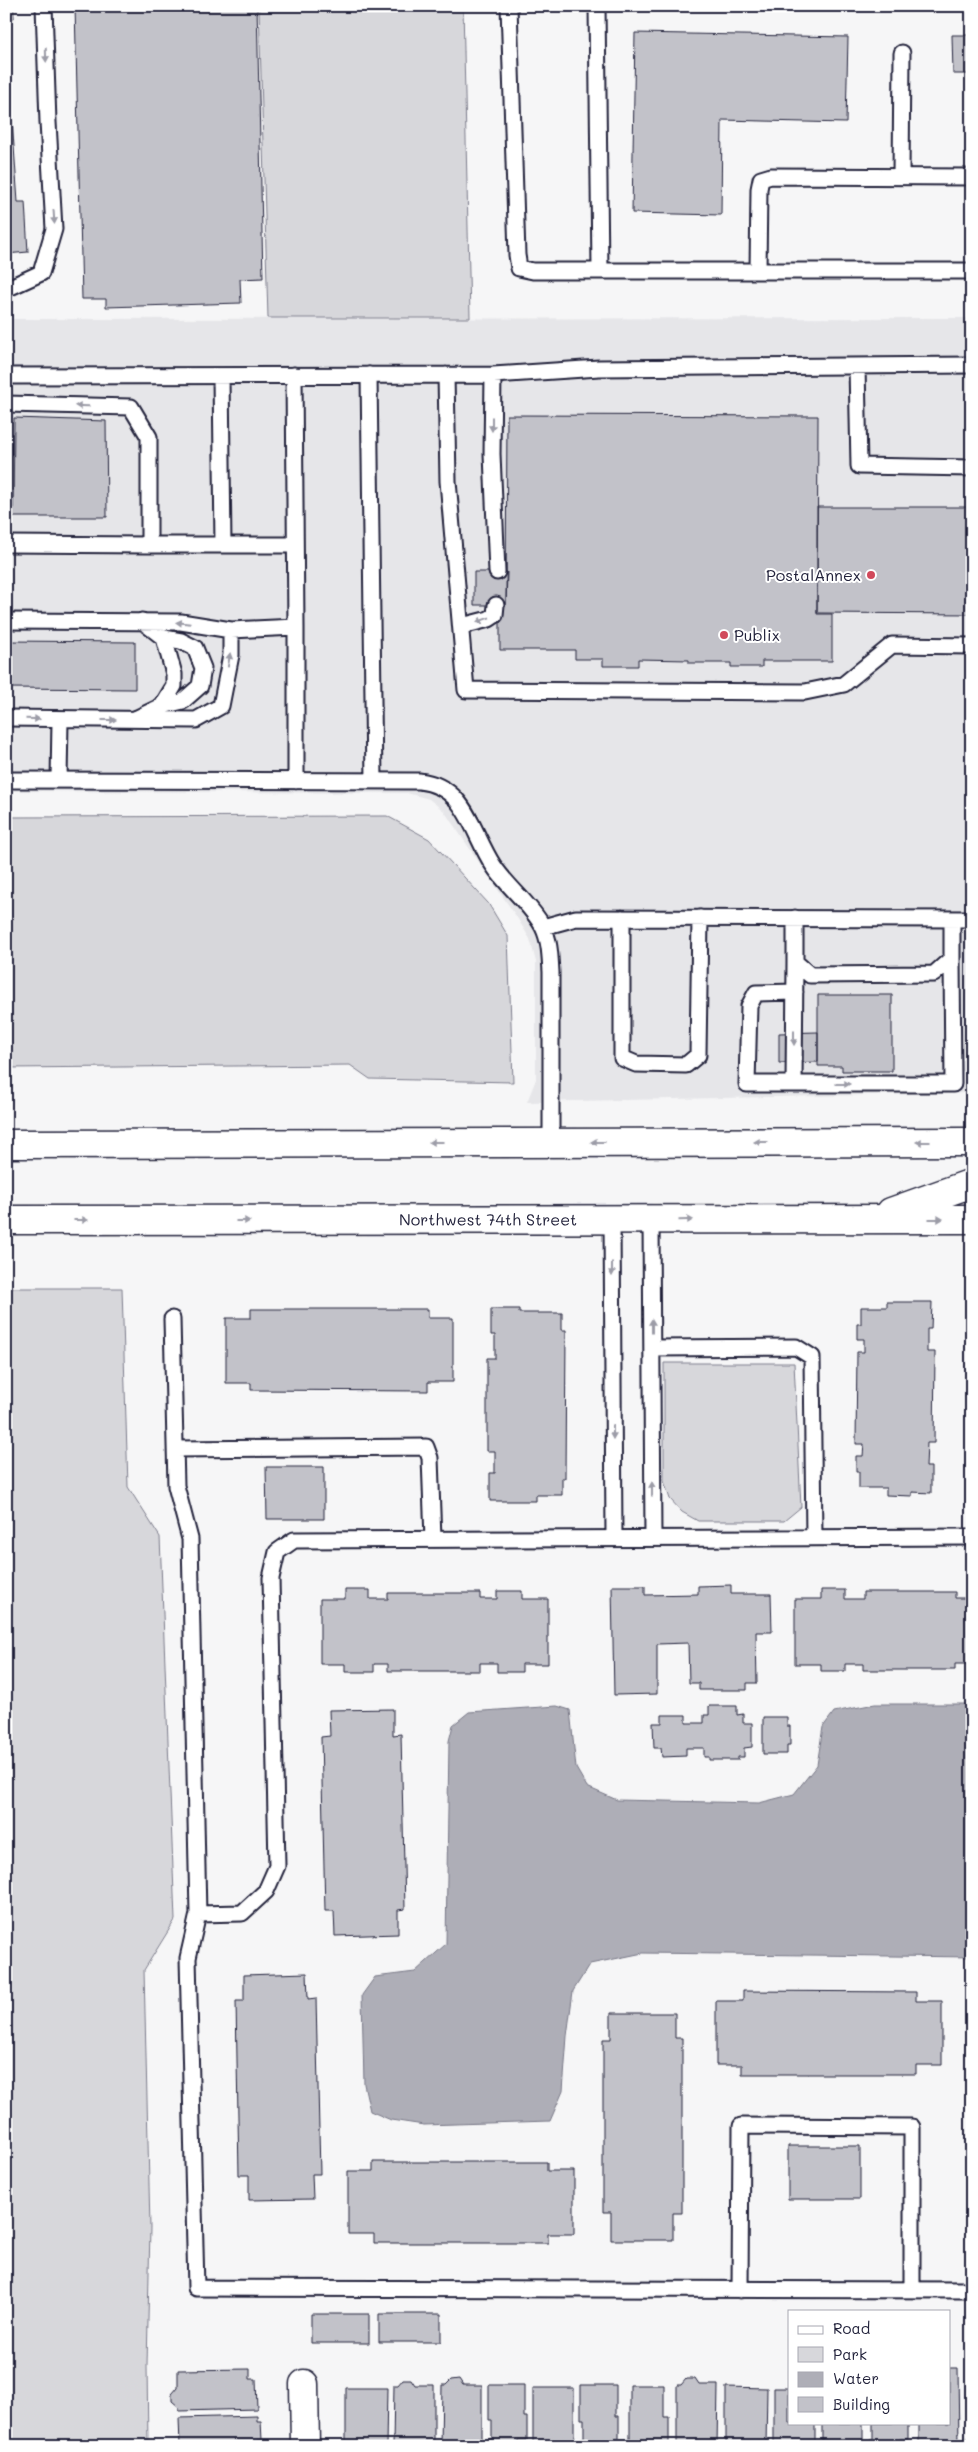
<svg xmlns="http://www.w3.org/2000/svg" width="978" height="2452" font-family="Mali,sans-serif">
<rect width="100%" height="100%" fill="#f6f6f7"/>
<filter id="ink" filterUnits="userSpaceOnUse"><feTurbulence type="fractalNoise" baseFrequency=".02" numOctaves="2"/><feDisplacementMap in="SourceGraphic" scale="10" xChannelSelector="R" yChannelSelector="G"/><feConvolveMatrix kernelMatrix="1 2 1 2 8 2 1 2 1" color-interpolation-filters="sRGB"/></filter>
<g filter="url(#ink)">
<path fill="#e6e6e9" d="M 972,318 L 972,1093 L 527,1102 L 536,1079 L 536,962 L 530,939 L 516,916 L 444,811 L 429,799 L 407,793 L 6,791 L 6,319 Z"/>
<path fill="#d7d7db" stroke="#7c7c8b" d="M 259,6 L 463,6 L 470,318 L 268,318 Z
M 387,816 L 429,839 L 488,903 L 508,936 L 513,1082 L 370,1079 L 350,1065 L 6,1068 L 6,817 Z
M 6,1288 L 122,1288 L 128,1487 L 160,1537 L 175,1920 L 144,1970 L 150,2228 L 147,2366 L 148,2446 L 6,2446 Z
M 664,1363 L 794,1363 L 801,1507 L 784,1521 L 698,1521 L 682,1512 L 670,1499 L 664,1481 Z"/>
<path fill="#aeaeb7" stroke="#767685" d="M 875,1704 L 965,1704 L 972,1707 L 972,1957 L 643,1953 L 590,1964 L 573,1991 L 567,2036 L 563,2091 L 550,2121 L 424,2125 L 391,2120 L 370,2111 L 364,2084 L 362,1995 L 375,1977 L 415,1972 L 446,1944 L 449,1741 L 453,1725 L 469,1712 L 557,1706 L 570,1710 L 576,1768 L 587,1787 L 617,1800 L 759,1803 L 794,1794 L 817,1765 L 823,1727 L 834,1712 Z"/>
<path fill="#c2c2c9" stroke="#22223b" d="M 6,6 L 13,6 L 14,18 L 6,19 Z
M 75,6 L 257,6 L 263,278 L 240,279 L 241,303 L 106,307 L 106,299 L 82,299 Z
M 635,33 L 848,37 L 846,123 L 722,120 L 721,215 L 632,213 Z
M 952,35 L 972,35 L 972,121 L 971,74 L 953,74 Z
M 6,36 L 18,202 L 25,202 L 28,252 L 6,254 Z
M 507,415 L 818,416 L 817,614 L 832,614 L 832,661 L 762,661 L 762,667 L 731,667 L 731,663 L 689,663 L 689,660 L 638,659 L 638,666 L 603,666 L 603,659 L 575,659 L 575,650 L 500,650 L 500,605 L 506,605 Z
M 14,418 L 106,421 L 107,517 L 13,517 Z
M 817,507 L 972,507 L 972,614 L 817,613 Z
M 474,572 L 507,572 L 506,605 L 474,605 Z
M 6,641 L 135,642 L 135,689 L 6,688 Z
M 818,995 L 892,995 L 892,1071 L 842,1071 L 842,1066 L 818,1066 Z
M 818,1032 L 818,1062 L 779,1063 L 779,1033 Z
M 887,1302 L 932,1302 L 931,1329 L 927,1329 L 927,1352 L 935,1352 L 934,1443 L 927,1443 L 926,1467 L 931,1467 L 931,1493 L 912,1492 L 912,1496 L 886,1495 L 886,1488 L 859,1488 L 859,1472 L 856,1472 L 856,1456 L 863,1456 L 864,1444 L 856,1444 L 857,1352 L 864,1352 L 864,1339 L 857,1339 L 857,1324 L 861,1324 L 861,1307 L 887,1307 Z
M 971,1306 L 972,1306 L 972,1371 L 971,1371 Z
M 251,1309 L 428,1309 L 428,1318 L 453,1318 L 453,1382 L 428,1382 L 428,1391 L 251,1390 L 251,1383 L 226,1383 L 226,1318 L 251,1318 Z
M 491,1309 L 519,1309 L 519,1313 L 562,1313 L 562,1330 L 566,1330 L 565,1478 L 562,1478 L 562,1495 L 536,1495 L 536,1501 L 490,1501 L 490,1473 L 495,1473 L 495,1451 L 487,1451 L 487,1358 L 495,1358 L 495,1335 L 491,1335 Z
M 266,1467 L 324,1467 L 324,1519 L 267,1519 Z
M 731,1585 L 731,1594 L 771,1594 L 772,1632 L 756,1632 L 757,1683 L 747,1683 L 747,1690 L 699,1690 L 699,1683 L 689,1683 L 688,1643 L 657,1644 L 657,1694 L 614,1695 L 612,1586 L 645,1586 L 645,1595 L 698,1594 L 698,1586 Z
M 345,1590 L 370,1590 L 370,1599 L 388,1599 L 388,1593 L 480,1593 L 480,1599 L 497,1599 L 497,1591 L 522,1591 L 522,1599 L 548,1599 L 548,1664 L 522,1664 L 522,1672 L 497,1672 L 497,1663 L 480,1663 L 480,1671 L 388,1671 L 388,1664 L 374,1664 L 374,1672 L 345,1672 L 345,1664 L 320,1664 L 320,1599 L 345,1599 Z
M 821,1590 L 845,1590 L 845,1599 L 863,1599 L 863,1592 L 955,1592 L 955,1598 L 972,1598 L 972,1664 L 955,1664 L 955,1670 L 863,1670 L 863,1664 L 845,1664 L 845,1671 L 821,1671 L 821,1664 L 795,1664 L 795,1599 L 821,1599 Z
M 709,1706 L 737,1706 L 737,1715 L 743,1714 L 743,1723 L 752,1723 L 752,1747 L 744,1748 L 744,1757 L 738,1757 L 738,1760 L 709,1760 L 709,1757 L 704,1757 L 704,1748 L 686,1748 L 686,1756 L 662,1757 L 661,1748 L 654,1748 L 653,1723 L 662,1723 L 662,1715 L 686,1715 L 686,1723 L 704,1723 L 704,1715 L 709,1715 Z
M 393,1709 L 393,1735 L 401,1734 L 405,1909 L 398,1910 L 398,1934 L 335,1936 L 334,1911 L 325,1911 L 321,1737 L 330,1736 L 329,1710 Z
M 763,1717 L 787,1717 L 787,1726 L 790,1726 L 790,1745 L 787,1745 L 787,1754 L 763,1754 Z
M 307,1973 L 308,1999 L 316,1998 L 320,2174 L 312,2174 L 313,2199 L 249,2200 L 249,2175 L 239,2175 L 236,2001 L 244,2001 L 244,1975 Z
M 743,1991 L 916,1992 L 916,2001 L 942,2001 L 942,2065 L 916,2065 L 916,2074 L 742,2074 L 742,2065 L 716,2065 L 716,2001 L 743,2001 Z
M 611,2013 L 675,2013 L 675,2038 L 682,2038 L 682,2213 L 673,2213 L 673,2240 L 611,2240 L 611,2212 L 603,2212 L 603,2039 L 611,2039 Z
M 788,2146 L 860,2146 L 860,2199 L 788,2199 Z
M 373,2162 L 547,2162 L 547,2171 L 574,2171 L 574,2234 L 548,2234 L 548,2243 L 374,2243 L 374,2234 L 348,2234 L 348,2171 L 373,2171 Z
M 311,2314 L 369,2314 L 369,2343 L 311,2343 Z
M 379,2314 L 441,2314 L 441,2342 L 379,2342 Z
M 949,2368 L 958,2368 L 959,2446 L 919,2446 L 919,2423 L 949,2423 Z
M 250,2369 L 250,2379 L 256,2379 L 257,2409 L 179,2411 L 179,2407 L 172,2401 L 172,2394 L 178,2387 L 178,2370 Z
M 403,2379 L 411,2379 L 415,2385 L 434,2385 L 434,2446 L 393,2446 L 394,2385 L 398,2385 Z
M 459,2379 L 463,2385 L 482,2385 L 482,2446 L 441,2446 L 442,2385 L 446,2385 L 451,2380 Z
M 686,2379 L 695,2379 L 699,2385 L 718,2385 L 717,2446 L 677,2446 L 677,2385 L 681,2385 Z
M 489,2385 L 524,2385 L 524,2417 L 527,2417 L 527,2440 L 519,2440 L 519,2446 L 489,2446 L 489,2439 L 492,2439 L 492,2420 L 489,2420 Z
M 581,2385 L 616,2385 L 616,2416 L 619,2416 L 619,2439 L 611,2439 L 611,2446 L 581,2446 L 581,2438 L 584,2438 L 584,2419 L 581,2419 Z
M 630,2385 L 664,2385 L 664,2417 L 669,2417 L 669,2446 L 630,2446 Z
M 967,2385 L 972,2385 L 972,2446 L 967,2446 L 967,2438 L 970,2438 L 970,2419 L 967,2419 Z
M 726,2387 L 767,2388 L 766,2446 L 726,2446 Z
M 346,2388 L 387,2388 L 386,2446 L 346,2446 Z
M 533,2388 L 574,2388 L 574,2446 L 533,2446 Z
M 774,2388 L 789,2388 L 789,2423 L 815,2423 L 815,2446 L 774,2446 Z
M 257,2416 L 257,2421 L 261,2421 L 262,2440 L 258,2440 L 258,2446 L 180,2446 L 179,2418 Z
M 822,2423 L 863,2423 L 863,2446 L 822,2446 Z
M 873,2423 L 908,2423 L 908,2439 L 900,2439 L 900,2446 L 870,2446 L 870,2439 L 873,2439 Z"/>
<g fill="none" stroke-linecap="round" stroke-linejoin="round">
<g stroke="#22223b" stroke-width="19">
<path id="lane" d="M 509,6 L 517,255 L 519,268 L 533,271 L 972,271
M 597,6 L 600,270
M 901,176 L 902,53
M 758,271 L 759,189 L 761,179 L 771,176 L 972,177
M 6,289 L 41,273 L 54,229 L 48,122 L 44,6
M 857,366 L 859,466 L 972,468
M 294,375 L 296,627
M 369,375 L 374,781
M 446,375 L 448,481 L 466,690 L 805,692 L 844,684 L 892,645 L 972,646
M 493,375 L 492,454 L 497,572
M 6,376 L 493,375 L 599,368 L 972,365
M 221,376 L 223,545 L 295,545
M 6,404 L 131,407 L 149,437 L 149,545 L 223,545
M 6,544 L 149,545
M 6,621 L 181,622 L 231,630 L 296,627 L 296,781
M 462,626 L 489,619 L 495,615 L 496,605
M 162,706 L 183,701 L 200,686 L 203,668 L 195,648 L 181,641 L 164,638
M 6,718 L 196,720 L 221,706 L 231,655 L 231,630
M 135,719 L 162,706 L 174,686 L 174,674 L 164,638 L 142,621
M 6,780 L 419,781 C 466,786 471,831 493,865 C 507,887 531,904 543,927 C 550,941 550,957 551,972 L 551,1142
M 59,780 L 60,720
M 622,918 L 622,1058 L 636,1064 L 686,1065 L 698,1055 L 700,918
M 795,918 L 795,962 L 810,975 L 934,974 L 952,958 L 952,919
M 543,927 L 576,918 L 972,919
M 795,992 L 756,993 L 749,1006 L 747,1084 L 953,1084 L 952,958
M 794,1084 L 795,962
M 612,1221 L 614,1538
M 651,1221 L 653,1538
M 172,1319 L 176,1486 L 190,1539 L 198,1914 L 188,1958 L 196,2288 L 972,2290
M 652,1348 L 796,1347 L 812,1357 L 814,1538
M 175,1449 L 426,1447 L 430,1458 L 433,1539
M 198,1914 L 242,1913 L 266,1891 L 277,1866 L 271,1578 L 277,1552 L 294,1540 L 972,1537
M 740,2290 L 741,2126 L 912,2127 L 912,2290"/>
</g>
<g stroke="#22223b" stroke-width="31">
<path id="street" d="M 304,2384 L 305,2446"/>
</g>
<g stroke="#22223b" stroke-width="31">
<g id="primary">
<path d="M 6,1144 L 972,1142"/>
<path d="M 891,1212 L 972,1183"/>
<path id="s1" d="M 6,1220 L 972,1219"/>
</g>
</g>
<use href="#lane" stroke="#fff" stroke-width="15"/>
<use href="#street" stroke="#fff" stroke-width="28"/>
<use href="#primary" stroke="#fff" stroke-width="28"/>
</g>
<defs><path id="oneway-solid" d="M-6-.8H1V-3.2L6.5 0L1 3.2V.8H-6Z" transform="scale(1.25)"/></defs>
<g fill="#9c9ca7">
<use href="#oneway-solid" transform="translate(46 55) rotate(88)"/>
<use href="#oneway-solid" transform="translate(54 217) rotate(86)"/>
<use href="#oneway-solid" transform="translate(82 406) rotate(-179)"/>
<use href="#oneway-solid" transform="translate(492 424) rotate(90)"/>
<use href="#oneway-solid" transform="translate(483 620) rotate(160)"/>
<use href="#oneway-solid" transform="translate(183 623) rotate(-174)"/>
<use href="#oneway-solid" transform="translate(229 660) rotate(-81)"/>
<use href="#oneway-solid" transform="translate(33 719) rotate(2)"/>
<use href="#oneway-solid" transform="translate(109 720)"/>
<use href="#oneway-solid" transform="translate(794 1038) rotate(90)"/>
<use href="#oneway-solid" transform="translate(843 1084)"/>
<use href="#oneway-solid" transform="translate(436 1142) rotate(180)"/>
<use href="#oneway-solid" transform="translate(598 1142) rotate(-180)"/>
<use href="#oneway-solid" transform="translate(761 1142) rotate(-180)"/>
<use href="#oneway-solid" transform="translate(923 1142) rotate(-180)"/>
<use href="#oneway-solid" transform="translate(936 1219)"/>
<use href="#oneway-solid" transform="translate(81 1220)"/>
<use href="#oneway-solid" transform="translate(686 1220) rotate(-1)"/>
<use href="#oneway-solid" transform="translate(243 1221)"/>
<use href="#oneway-solid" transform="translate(612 1269) rotate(90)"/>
<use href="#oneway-solid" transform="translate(652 1326) rotate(-90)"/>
<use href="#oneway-solid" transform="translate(613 1432) rotate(90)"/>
<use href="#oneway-solid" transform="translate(652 1489) rotate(-90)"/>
</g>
</g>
<g fill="#d1495b" stroke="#fff" stroke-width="2">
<circle cx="871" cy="575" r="5"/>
<circle cx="724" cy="635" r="5"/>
</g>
<g text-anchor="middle" stroke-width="4" stroke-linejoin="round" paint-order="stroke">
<g font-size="16" fill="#22223b" stroke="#fff" text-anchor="end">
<text x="861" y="581">PostalAnnex</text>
<text x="734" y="641" text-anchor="start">Publix</text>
</g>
<g font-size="16" fill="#22223b" stroke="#fff">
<text dy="6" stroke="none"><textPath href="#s1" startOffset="482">Northwest 74th Street</textPath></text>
</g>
</g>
<rect width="978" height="2452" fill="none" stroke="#fff" stroke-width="25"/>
<rect x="12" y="12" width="953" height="2427" fill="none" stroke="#22223b" stroke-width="2" filter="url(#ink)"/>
<rect x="788" y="2310" width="162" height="115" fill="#ffffff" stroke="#a7a7b1"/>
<rect x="798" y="2326" width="25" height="8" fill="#ffffff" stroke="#a7a7b1"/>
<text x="833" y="2334" font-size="15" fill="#22223b">Road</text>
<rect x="798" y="2347" width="25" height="15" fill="#d7d7db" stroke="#a7a7b1"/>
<text x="833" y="2360" font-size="15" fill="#22223b">Park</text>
<rect x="798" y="2372" width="25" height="15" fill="#aeaeb7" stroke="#a7a7b1"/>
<text x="833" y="2384" font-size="15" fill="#22223b">Water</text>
<rect x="798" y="2397" width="25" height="15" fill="#c2c2c9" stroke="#a7a7b1"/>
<text x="833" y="2410" font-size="15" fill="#22223b">Building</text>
</svg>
